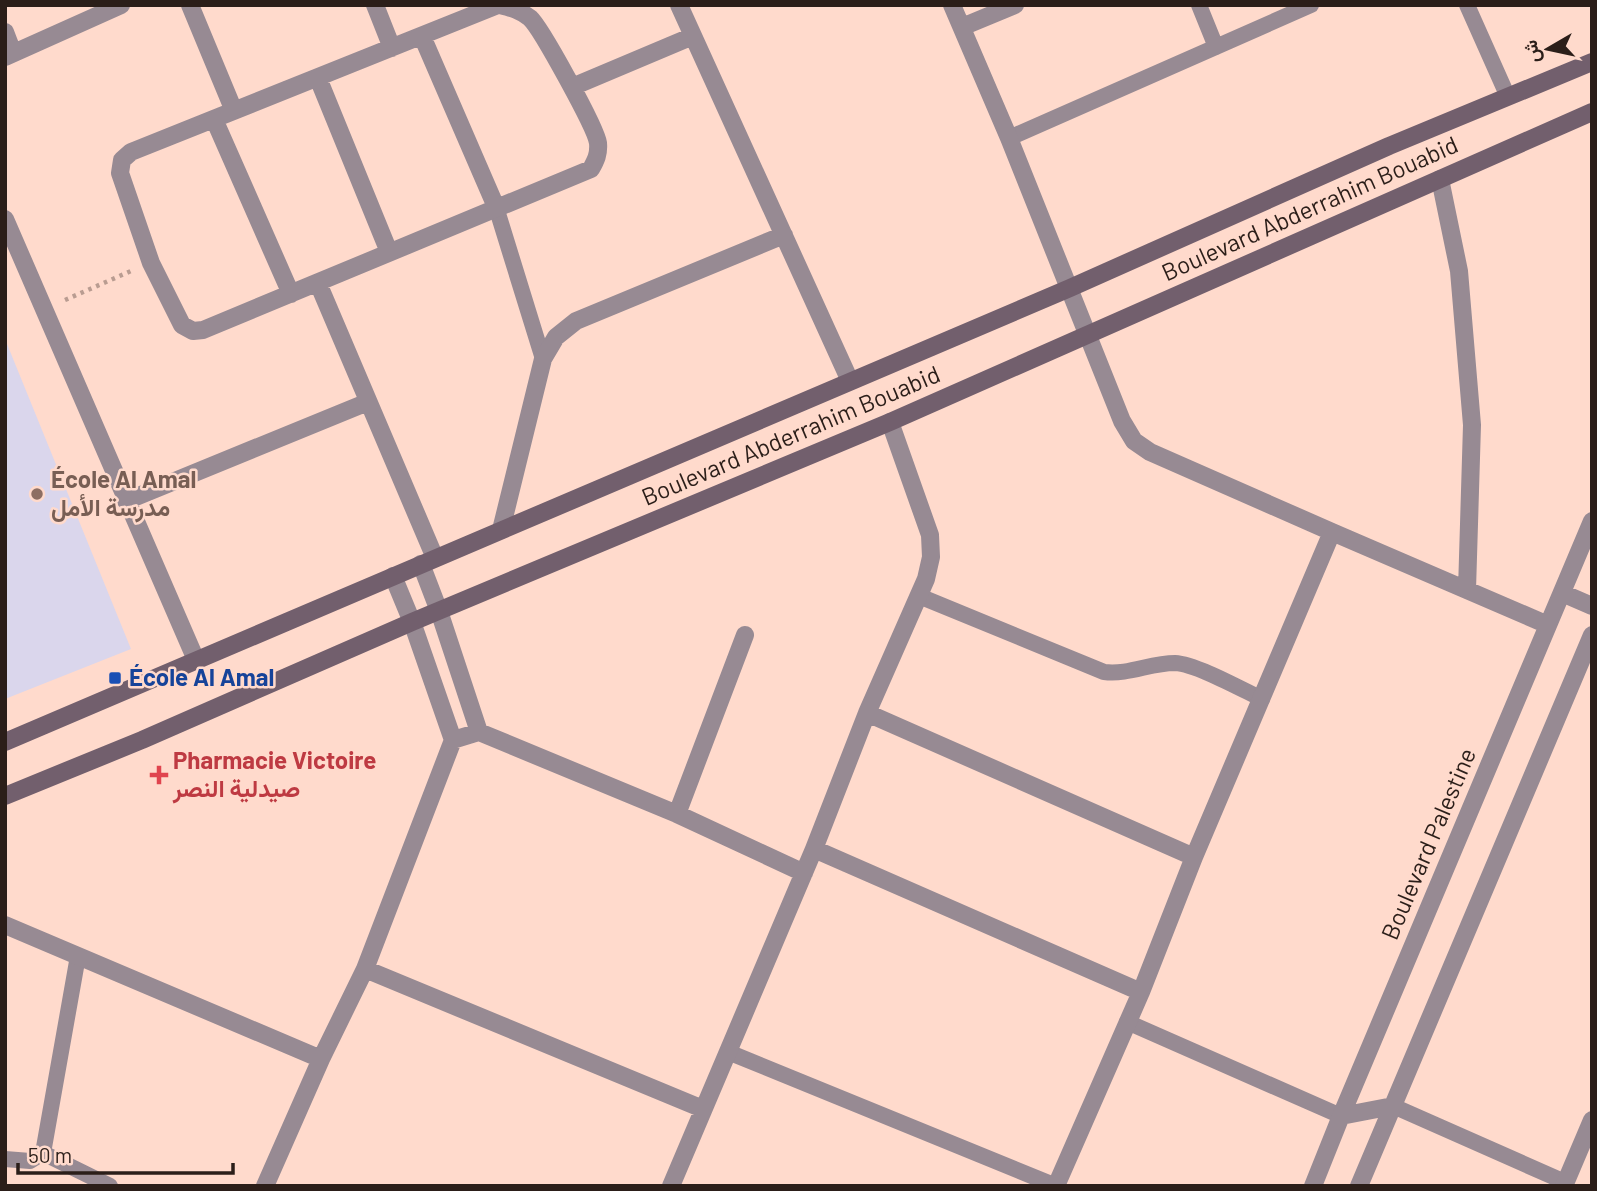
<svg xmlns="http://www.w3.org/2000/svg" width="1597" height="1191" font-family="Barlow,Vazirmatn,sans-serif">
<rect width="100%" height="100%" fill="#ffdacc"/>
<path fill="#dad6ec" d="M 5,339 L 131,649 L 5,699 Z"/>
<g fill="none" stroke-linecap="round" stroke-linejoin="round">
<path stroke="#b99c91" stroke-width="4.5" stroke-dasharray="3.5 5" stroke-linecap="butt" d="M 65,300 L 131,271"/>
<path stroke="#978a93" stroke-width="16" d="M 1199,5 L 1216,47
M 1467,5 L 1508,97
M 1009,138 L 1311,5
M 496,207 L 543,359
M 919,596 L 1104,672 C 1129,675 1150,663 1175,663 C 1196,664 1241,689 1262,699
M 1127,1022 L 1341,1116
M 728,1052 L 1056,1186
M 1393,1106 L 1565,1182
M 43,1153 L 110,1186
M 5,1159 L 30,1161 L 43,1153 L 78,956"/>
<path stroke="#978a93" stroke-width="18" d="M 190,5 L 234,111
M 375,5 L 392,48
M 498,5 L 131,152 L 122,160 L 120,173 L 151,263 L 182,325 L 193,331 L 203,330 L 591,169 C 596,160 599,154 598,143 C 596,128 541,28 530,18 C 520,10 512,8 500,5
M 679,5 L 850,381
M 952,5 L 1009,138 L 1122,421 L 1134,441 L 1150,452 L 1332,532
M 962,27 L 1015,5
M 5,32 L 13,53
M 422,36 L 496,207
M 5,57 L 121,5
M 318,78 L 389,252
M 572,87 L 693,36
M 214,119 L 291,294
M 1440,179 L 1459,271 L 1472,425 L 1467,590
M 5,219 L 196,660
M 318,283 L 435,558
M 126,501 L 368,402
M 501,530 L 543,359 L 556,337 L 576,321 L 784,235
M 421,564 L 439,611 L 479,732
M 1562,593 L 1592,606
M 867,713 L 1194,857
M 453,740 L 479,732 L 677,814 L 804,873
M 677,814 L 745,635
M 814,849 L 1141,992
M 5,925 L 321,1059
M 365,969 L 703,1109
M 1341,1116 L 1393,1106
M 265,1186 L 321,1059 L 365,969 L 453,740 L 412,622 L 393,576
M 671,1186 L 814,849 L 867,713 L 926,579 L 931,557 L 930,535 L 890,422
M 1056,1186 L 1141,992 L 1194,857 L 1332,532 L 1548,625
M 1313,1186 L 1341,1116 L 1592,521
M 1359,1186 L 1592,635
M 1564,1186 L 1592,1120"/>
<path stroke="#725f6d" stroke-width="18" d="M 5,742 L 1070,288 L 1389,146 L 1592,62
M 5,796 L 142,740 L 412,622 L 890,422 L 1592,112"/>
</g>
<circle fill="#8d6e63" stroke="#ffdacc" stroke-width="2.5" cx="37" cy="494" r="7"/>
<rect fill="#1a4fb4" stroke="#ffdacc" stroke-width="2.5" x="108" y="671" width="14" height="14" rx="3.5"/>
<path fill="#e0444e" stroke="#ffdacc" stroke-width="2.5" d="M155.5 764.5h7v7h7v7h-7v7h-7v-7h-7v-7h7z"/>
<g text-anchor="middle" stroke-width="5" stroke-linejoin="round" paint-order="stroke">
<g font-size="24" fill="#2b1e19" stroke="#ffdacc">
<text transform="translate(1310 209) rotate(-24)" y="8">Boulevard Abderrahim Bouabid</text>
<text transform="translate(791 436) rotate(-23)" y="8">Boulevard Abderrahim Bouabid</text>
<text transform="translate(1429 844) rotate(-67)" y="8">Boulevard Palestine</text>
</g>
<g font-size="24" font-weight="bold" fill="#785e54" stroke="#ffdacc" text-anchor="start">
<text x="51" y="488">École Al Amal<tspan x="51" dy="28">مدرسة الأمل</tspan></text>
</g>
<g font-size="24" font-weight="bold" fill="#164399" stroke="#ffdacc" text-anchor="start">
<text x="129" y="686">École Al Amal</text>
</g>
<g font-size="24" font-weight="bold" fill="#be3a42" stroke="#ffdacc" text-anchor="start">
<text x="173" y="769">Pharmacie Victoire<tspan x="173" dy="28">صيدلية النصر</tspan></text>
</g>
</g>
<rect width="1597" height="1191" fill="none" stroke="#2b1e19" stroke-width="14"/>
<g transform="translate(1548 49) rotate(261)" stroke="#ffdacc" stroke-width="5" paint-order="stroke">
<path d="M0-5L12 26L0 18L-12 26Z" fill="#2b1e19"/>
<text y="-10" font-size="19" font-weight="bold" text-anchor="middle" fill="#2b1e19">ش</text>
</g>
<path d="M18 1163v10h215v-10" fill="none" stroke="#2b1e19" stroke-width="3.5"/>
<text x="28" y="1163" font-size="21" fill="#2b1e19" stroke="#ffdacc" stroke-width="5" paint-order="stroke">50 m</text>
</svg>
